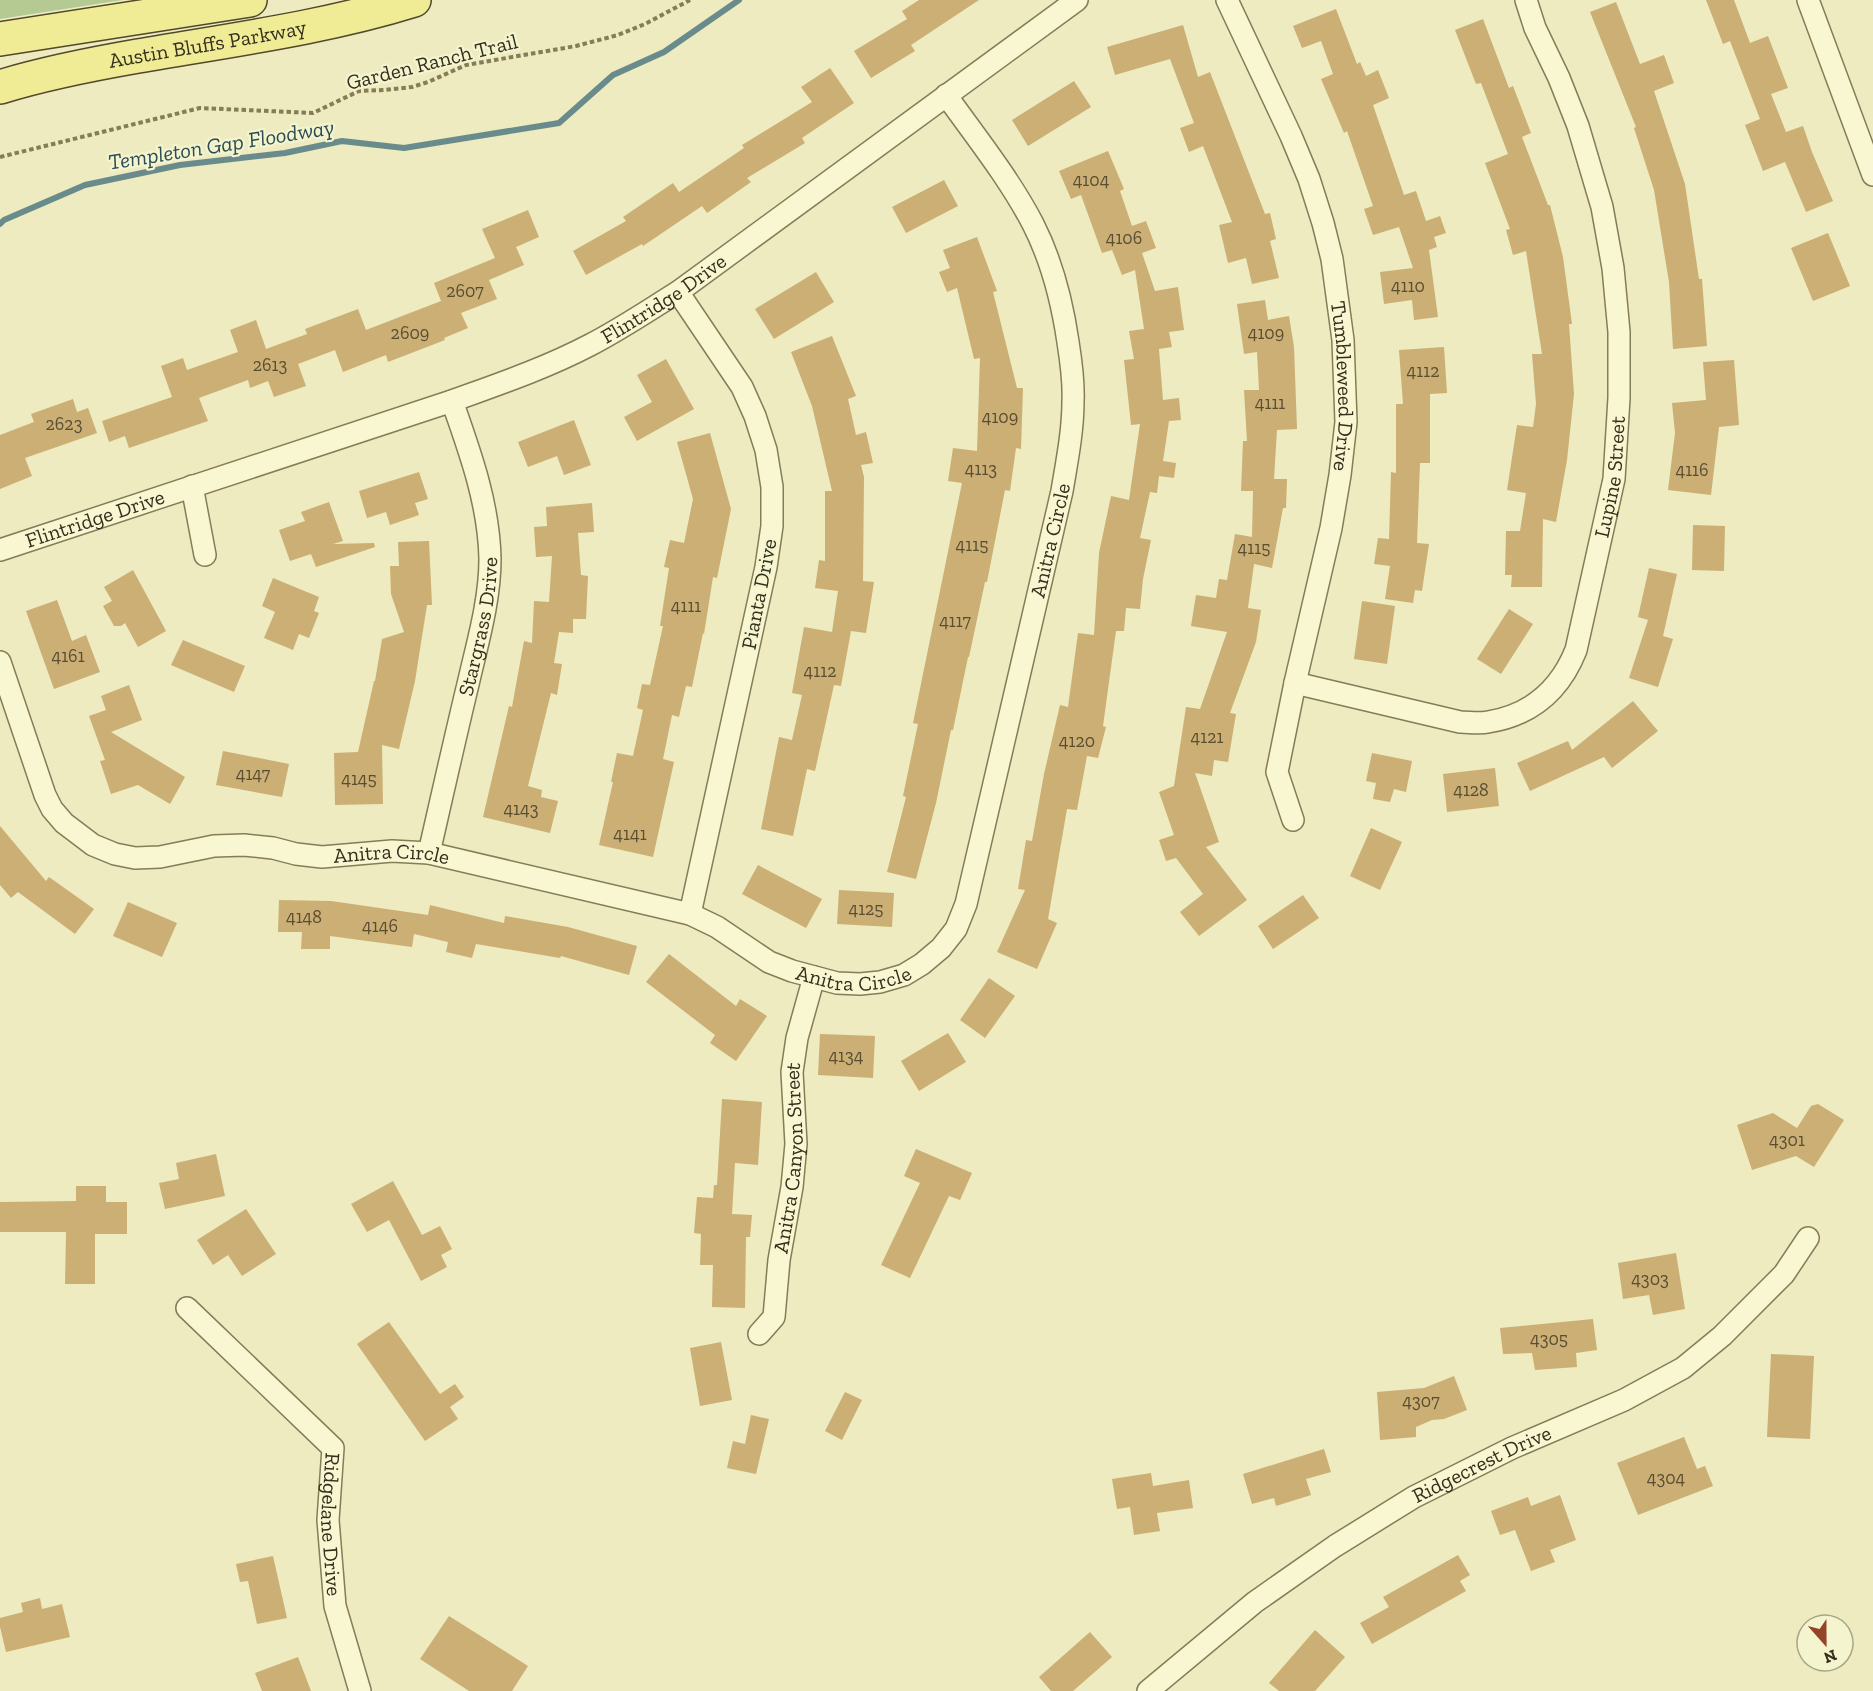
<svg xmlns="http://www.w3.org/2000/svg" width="1873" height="1691" font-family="'Zilla Slab',serif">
<rect width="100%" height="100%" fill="#edebbf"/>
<path fill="#b5ca93" d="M 0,0 L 123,0 L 0,19 Z"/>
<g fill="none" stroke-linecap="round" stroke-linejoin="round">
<path stroke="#6a8b8c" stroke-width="6" d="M 0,224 L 4,220 L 85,185 L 180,165 L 285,153 L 342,141 L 404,148 L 559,123 L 613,75 L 664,52 L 739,0"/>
</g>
<path fill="#cbaf75" d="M 919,0 L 979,0 L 911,45 L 915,51 L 871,78 L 854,51 L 907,19 L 902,11 Z
M 1706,0 L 1734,0 L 1750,43 L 1768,36 L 1788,88 L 1771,94 L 1786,132 L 1803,126 L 1812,152 L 1833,201 L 1806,212 L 1785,162 L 1763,171 L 1745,125 L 1760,119 L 1730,41 L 1723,44 Z
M 1616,2 L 1640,64 L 1664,55 L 1674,83 L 1654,91 L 1685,184 L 1699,279 L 1702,279 L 1707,346 L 1673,349 L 1669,282 L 1654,190 L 1634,128 L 1636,127 L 1590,12 Z
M 1336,9 L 1357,64 L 1360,62 L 1366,76 L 1378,70 L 1389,98 L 1373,105 L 1404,195 L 1416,191 L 1426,221 L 1440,216 L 1446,233 L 1434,237 L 1437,247 L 1429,250 L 1438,317 L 1414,320 L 1412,300 L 1384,304 L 1380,272 L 1413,268 L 1399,227 L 1373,235 L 1364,209 L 1373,206 L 1347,131 L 1344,133 L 1321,79 L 1333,74 L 1321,41 L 1302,48 L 1293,26 Z
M 1483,19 L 1509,88 L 1513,86 L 1531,133 L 1522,137 L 1548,205 L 1550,205 L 1563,257 L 1572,324 L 1569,324 L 1574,394 L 1567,460 L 1556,522 L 1543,519 L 1542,587 L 1511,587 L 1512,575 L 1505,575 L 1506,531 L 1520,531 L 1526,493 L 1507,490 L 1517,425 L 1533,427 L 1536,404 L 1532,354 L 1542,354 L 1526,251 L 1513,255 L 1506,230 L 1510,229 L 1485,163 L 1508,154 L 1481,83 L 1476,84 L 1455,30 Z
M 1183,25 L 1198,77 L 1210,72 L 1265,214 L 1270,213 L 1276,239 L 1270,241 L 1279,278 L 1252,284 L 1246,258 L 1228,263 L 1219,225 L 1232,222 L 1203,146 L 1189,152 L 1180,128 L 1194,123 L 1170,59 L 1115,75 L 1107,47 Z
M 830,68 L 854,103 L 802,138 L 805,143 L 747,178 L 751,182 L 707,213 L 702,206 L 643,246 L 642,244 L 586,275 L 573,251 L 626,221 L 623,217 L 673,183 L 679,192 L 744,148 L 742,145 L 812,102 L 801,87 Z
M 1074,81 L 1091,107 L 1028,146 L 1012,120 Z
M 1108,151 L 1124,189 L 1120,191 L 1132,226 L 1146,221 L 1156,248 L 1142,253 L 1155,291 L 1178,287 L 1184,330 L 1169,332 L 1172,347 L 1159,349 L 1163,400 L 1179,398 L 1181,420 L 1169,421 L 1163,461 L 1176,463 L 1174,478 L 1159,476 L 1157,493 L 1150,492 L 1140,538 L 1151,540 L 1143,579 L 1140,609 L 1126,608 L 1124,631 L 1116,631 L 1103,726 L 1106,727 L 1098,758 L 1087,756 L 1077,810 L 1067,809 L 1048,919 L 1057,923 L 1037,969 L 997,952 L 1025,890 L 1018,889 L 1026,840 L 1032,841 L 1044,774 L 1060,705 L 1068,707 L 1078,633 L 1094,635 L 1099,553 L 1111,496 L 1129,500 L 1140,424 L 1131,425 L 1124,360 L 1134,359 L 1129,331 L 1144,329 L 1135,270 L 1122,275 L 1112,250 L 1102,253 L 1081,195 L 1071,199 L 1059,171 Z
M 944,180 L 958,206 L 906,233 L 892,207 Z
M 528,210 L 539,237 L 516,247 L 524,265 L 489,280 L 497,299 L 461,313 L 468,328 L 444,338 L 445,340 L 388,362 L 386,355 L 343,372 L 335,350 L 298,364 L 306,386 L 274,397 L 268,381 L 250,388 L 248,380 L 199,398 L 208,421 L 129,448 L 125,436 L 109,442 L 102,421 L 172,397 L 161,366 L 183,358 L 187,370 L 238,352 L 230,330 L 256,320 L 266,349 L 307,334 L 305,329 L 358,309 L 366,330 L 441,301 L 434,283 L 495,258 L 482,229 Z
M 1828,233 L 1850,286 L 1813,301 L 1791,248 Z
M 977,237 L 997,291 L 993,292 L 1017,388 L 1023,388 L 1021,449 L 1016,448 L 1010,491 L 1005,490 L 987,582 L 985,582 L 969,657 L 968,657 L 953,730 L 951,730 L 936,803 L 916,879 L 887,872 L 906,797 L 903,796 L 918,724 L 913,723 L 962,483 L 948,481 L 953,448 L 977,451 L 980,358 L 974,359 L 957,288 L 947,292 L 939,272 L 950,268 L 943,250 Z
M 816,272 L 834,302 L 774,339 L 755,309 Z
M 1265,300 L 1268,320 L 1289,316 L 1294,347 L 1297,429 L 1277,430 L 1274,479 L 1287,479 L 1286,508 L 1283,508 L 1272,568 L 1254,564 L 1248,608 L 1261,610 L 1256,642 L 1230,713 L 1236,714 L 1228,762 L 1214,760 L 1212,776 L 1195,773 L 1219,842 L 1206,847 L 1247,900 L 1199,936 L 1180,912 L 1203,894 L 1176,858 L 1166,861 L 1159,840 L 1174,835 L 1159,792 L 1174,786 L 1186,707 L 1200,709 L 1227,632 L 1191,626 L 1196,595 L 1216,598 L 1219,579 L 1227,580 L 1235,534 L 1252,537 L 1253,491 L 1241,491 L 1243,441 L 1247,441 L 1244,390 L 1259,390 L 1257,352 L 1244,354 L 1237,304 Z
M 832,336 L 856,396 L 848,399 L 856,435 L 866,432 L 873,463 L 861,465 L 864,477 L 863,581 L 874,582 L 866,633 L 851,631 L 841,686 L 834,685 L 815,771 L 807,769 L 793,836 L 761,829 L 779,737 L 792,740 L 802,695 L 792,693 L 804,627 L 832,632 L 838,591 L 815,588 L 819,560 L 825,561 L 825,491 L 832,491 L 812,406 L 791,352 Z
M 1444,347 L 1447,393 L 1430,394 L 1430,463 L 1420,463 L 1417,543 L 1429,544 L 1422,591 L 1415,590 L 1413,603 L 1385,599 L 1390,566 L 1374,564 L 1378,538 L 1389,539 L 1391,472 L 1396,473 L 1396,404 L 1403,404 L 1399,350 Z
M 666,359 L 694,409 L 637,441 L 624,417 L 652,402 L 637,375 Z
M 1734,360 L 1739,425 L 1719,427 L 1711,495 L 1668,490 L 1675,433 L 1672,403 L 1706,400 L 1703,362 Z
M 73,399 L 77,412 L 88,408 L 97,433 L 25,458 L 32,476 L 0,489 L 0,435 L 34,422 L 31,414 Z
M 574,420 L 591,465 L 564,475 L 557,456 L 528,467 L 518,442 Z
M 710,433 L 731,509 L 717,578 L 713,577 L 704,634 L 703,633 L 692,687 L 686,686 L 679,717 L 672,715 L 663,759 L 674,762 L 653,857 L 599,845 L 613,782 L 611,782 L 617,753 L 633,756 L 643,710 L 637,708 L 642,684 L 650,685 L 663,626 L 660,626 L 669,568 L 664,567 L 670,540 L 684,543 L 693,499 L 677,442 Z
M 419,472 L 428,499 L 415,503 L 419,515 L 390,525 L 386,512 L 367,518 L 359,491 Z
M 329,502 L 343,541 L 333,544 L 374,543 L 375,547 L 316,567 L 311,554 L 290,561 L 279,530 L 305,521 L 301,512 Z
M 592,503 L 594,532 L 578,533 L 581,575 L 588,576 L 586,619 L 573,619 L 573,633 L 559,632 L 554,663 L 562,664 L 557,695 L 551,693 L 528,786 L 542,790 L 541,797 L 558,801 L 550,833 L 483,817 L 509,706 L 512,707 L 524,641 L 532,643 L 534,601 L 549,602 L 552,556 L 536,557 L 534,527 L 547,526 L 546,507 Z
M 1693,525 L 1725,526 L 1724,571 L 1692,570 Z
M 429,541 L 432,605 L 427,605 L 415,681 L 399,749 L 382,745 L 383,804 L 335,805 L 334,753 L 358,752 L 374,681 L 375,681 L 382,639 L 404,632 L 391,594 L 390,566 L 399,566 L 398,542 Z
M 1649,568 L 1677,574 L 1663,636 L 1673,639 L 1658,687 L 1629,678 L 1648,620 L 1638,617 Z
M 133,570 L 166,631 L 138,647 L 125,623 L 121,626 L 114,626 L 103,606 L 112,601 L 104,587 Z
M 273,578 L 319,597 L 314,611 L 319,613 L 309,638 L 299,634 L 293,650 L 264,638 L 275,612 L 262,606 Z
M 57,600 L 72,641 L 86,635 L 100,672 L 54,689 L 26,611 Z
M 1362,601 L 1395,606 L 1387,664 L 1354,659 Z
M 1509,609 L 1533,624 L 1501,674 L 1477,659 Z
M 183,640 L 245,666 L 234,692 L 171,665 Z
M 129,685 L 142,720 L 111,732 L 185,777 L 170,804 L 138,785 L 111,794 L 100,761 L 105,760 L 89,716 L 106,710 L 101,696 Z
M 1633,701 L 1658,731 L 1612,768 L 1604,757 L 1530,791 L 1517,763 L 1568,741 L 1572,750 Z
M 223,751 L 289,764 L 282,797 L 216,785 Z
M 1372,753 L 1412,761 L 1406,792 L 1394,789 L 1390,802 L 1373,799 L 1376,783 L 1366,781 Z
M 1495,768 L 1499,806 L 1447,812 L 1443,774 Z
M 0,826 L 46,881 L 49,877 L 94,909 L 75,934 L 18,892 L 11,898 L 0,885 Z
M 1371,828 L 1402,842 L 1380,890 L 1350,876 Z
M 758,865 L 822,899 L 806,928 L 742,894 Z
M 839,890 L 894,893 L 892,927 L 837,924 Z
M 1303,895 L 1319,918 L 1273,949 L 1258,926 Z
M 279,900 L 331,901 L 428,915 L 430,905 L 504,923 L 505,916 L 568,927 L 637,946 L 629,975 L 561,956 L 560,958 L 476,944 L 472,958 L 446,952 L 448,942 L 414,934 L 412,947 L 330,936 L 330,949 L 301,949 L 302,932 L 278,932 Z
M 128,902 L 177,923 L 162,957 L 113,936 Z
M 669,954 L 736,1006 L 740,999 L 767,1016 L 736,1061 L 710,1043 L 715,1035 L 646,982 Z
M 989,978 L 1015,996 L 985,1038 L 960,1020 Z
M 948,1033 L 966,1062 L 919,1091 L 901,1061 Z
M 820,1034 L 875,1036 L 873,1078 L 818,1075 Z
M 722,1099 L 762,1102 L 758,1165 L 735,1163 L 732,1214 L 752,1215 L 750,1237 L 746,1237 L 745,1308 L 712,1307 L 713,1265 L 700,1265 L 701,1234 L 694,1233 L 697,1197 L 713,1198 L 714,1185 L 717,1185 Z
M 1818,1104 L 1844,1120 L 1814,1167 L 1796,1156 L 1752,1170 L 1737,1125 L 1773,1113 L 1797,1128 L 1811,1106 Z
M 916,1149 L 972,1173 L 960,1200 L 949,1196 L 910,1278 L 881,1265 L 920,1183 L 904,1176 Z
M 216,1154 L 225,1196 L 165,1209 L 159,1183 L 179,1179 L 176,1163 Z
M 393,1181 L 422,1235 L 440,1226 L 452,1249 L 441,1255 L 447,1267 L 421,1281 L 389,1220 L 367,1232 L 351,1204 Z
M 76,1186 L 106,1186 L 106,1202 L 127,1202 L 127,1234 L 95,1234 L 95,1284 L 65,1284 L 66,1232 L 0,1232 L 0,1202 L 76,1201 Z
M 246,1209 L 276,1254 L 242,1276 L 228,1255 L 213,1265 L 197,1240 Z
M 1676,1253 L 1685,1309 L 1653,1315 L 1649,1295 L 1623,1299 L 1618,1263 Z
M 1593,1319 L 1597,1350 L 1576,1353 L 1577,1367 L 1535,1370 L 1532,1353 L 1503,1354 L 1500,1328 Z
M 389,1322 L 440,1394 L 455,1384 L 464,1397 L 450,1407 L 458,1419 L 425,1441 L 357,1344 Z
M 721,1342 L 732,1400 L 700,1406 L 690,1348 Z
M 1771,1354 L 1814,1356 L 1810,1439 L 1767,1437 Z
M 1454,1376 L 1467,1410 L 1444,1419 L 1432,1420 L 1416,1427 L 1416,1437 L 1380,1440 L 1377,1392 L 1424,1388 Z
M 845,1392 L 862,1400 L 842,1440 L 825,1431 Z
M 751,1415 L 769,1419 L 756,1474 L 727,1468 L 733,1441 L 745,1444 Z
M 1684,1437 L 1697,1469 L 1705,1466 L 1713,1486 L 1638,1515 L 1617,1463 Z
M 1324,1449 L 1331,1472 L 1306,1479 L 1311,1495 L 1276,1506 L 1274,1498 L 1252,1504 L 1243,1474 Z
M 1151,1473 L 1153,1486 L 1189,1480 L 1193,1508 L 1157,1513 L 1160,1531 L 1134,1535 L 1130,1507 L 1117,1509 L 1112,1479 Z
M 1560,1495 L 1576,1540 L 1550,1550 L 1555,1562 L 1531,1571 L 1515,1530 L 1500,1535 L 1491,1511 L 1528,1497 L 1531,1506 Z
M 1458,1555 L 1470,1575 L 1460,1581 L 1466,1591 L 1372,1644 L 1360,1623 L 1389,1607 L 1383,1597 Z
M 273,1556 L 287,1618 L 257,1624 L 248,1581 L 240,1582 L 236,1564 Z
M 40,1598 L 42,1609 L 62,1604 L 70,1637 L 6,1652 L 0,1627 L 0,1618 L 23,1612 L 21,1603 Z
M 449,1616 L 528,1666 L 512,1691 L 469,1691 L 420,1659 Z
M 1315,1630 L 1345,1657 L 1315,1691 L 1279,1691 L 1269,1683 Z
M 1090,1632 L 1112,1657 L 1073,1691 L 1051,1691 L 1039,1677 Z
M 298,1657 L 311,1691 L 262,1691 L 255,1673 Z"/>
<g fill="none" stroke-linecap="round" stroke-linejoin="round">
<g stroke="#857c58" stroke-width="24">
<g id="street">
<path id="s1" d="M 1227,0 L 1291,136 L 1309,179 L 1323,223 L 1332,259 L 1343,340 L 1346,422 L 1340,475 L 1331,528 L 1295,683 L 1277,772 L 1293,820"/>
<path d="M 1808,0 L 1873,175"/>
<path d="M 678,292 L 742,387 L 755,416 L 766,450 L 772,487 L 772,526 L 766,567 L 690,914"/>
<path d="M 192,486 L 205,555"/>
<path id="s2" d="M 0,550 L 452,401 C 499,384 546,368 590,345 C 621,329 649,310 678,292 L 1077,0"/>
<path id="s3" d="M 0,662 L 45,795 L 52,809 L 64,823 L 93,845 L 115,854 L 135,858 L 160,857 L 214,846 L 244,845 L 273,848 L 296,854 L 322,857 L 392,851 L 429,853 L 690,914 L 717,927 L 769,962 L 792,971 L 837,983 L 860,984 L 880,982 L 904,975 L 922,964 L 941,948 L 956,929 L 966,904 L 1062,491 C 1067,461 1073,431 1073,401 C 1074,381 1071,361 1068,342 C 1062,301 1052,261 1033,224 C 1009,178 976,137 946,95"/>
<path id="s4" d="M 1295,683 L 1460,722 C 1469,722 1479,724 1488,722 C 1532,715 1560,690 1576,650 L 1614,479 L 1619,398 L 1619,332 L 1613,268 L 1602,207 L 1578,126 L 1559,78 L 1535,28 L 1526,0"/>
<path id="s5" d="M 429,853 C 442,796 455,738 469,680 C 478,641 490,600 490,559 C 489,504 470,452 452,401"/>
<path id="s6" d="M 187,1308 L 333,1448 L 328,1520 L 335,1606 L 360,1691"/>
<path id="s7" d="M 759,1334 L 774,1317 L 779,1260 L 792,1187 L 796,1144 L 792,1072 L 797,1038 L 814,977"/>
<path id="s8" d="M 1148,1691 L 1255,1602 L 1335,1546 L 1414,1497 L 1512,1448 L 1624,1400 L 1683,1368 L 1722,1336 L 1784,1274 L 1808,1238"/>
</g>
</g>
<g stroke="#52482c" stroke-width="36">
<g id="primary">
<path d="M 0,39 L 250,0"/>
<path id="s9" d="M 0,87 C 45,73 92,64 138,56 C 230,40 324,28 414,0"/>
</g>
</g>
<path stroke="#857c58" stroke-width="4" stroke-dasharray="4.5 3" stroke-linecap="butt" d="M 0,157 L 200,108 L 313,113 L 359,91 L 384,90 L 412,87 L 428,82 L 466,65 L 576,46 L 618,35 L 645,24 L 690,0"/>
<use href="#street" stroke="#f8f7d2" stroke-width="21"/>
<use href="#primary" stroke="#f0ec96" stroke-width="33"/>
</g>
<g text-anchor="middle" stroke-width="4.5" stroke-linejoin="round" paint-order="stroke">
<g font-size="18" fill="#5a4e32">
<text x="1091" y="186">4104</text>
<text x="1124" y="244">4106</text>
<text x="1408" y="292">4110</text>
<text x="465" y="297">2607</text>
<text x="410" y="339">2609</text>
<text x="1266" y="339">4109</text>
<text x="270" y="371">2613</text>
<text x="1423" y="377">4112</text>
<text x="1270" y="409">4111</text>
<text x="1000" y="423">4109</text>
<text x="64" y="430">2623</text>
<text x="981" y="475">4113</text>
<text x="1692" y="476">4116</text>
<text x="972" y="551">4115</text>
<text x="1254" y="554">4115</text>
<text x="686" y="612">4111</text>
<text x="955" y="627">4117</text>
<text x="68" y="662">4161</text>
<text x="820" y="677">4112</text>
<text x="1207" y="743">4121</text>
<text x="1077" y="747">4120</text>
<text x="253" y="780">4147</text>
<text x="359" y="785">4145</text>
<text x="1471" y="796">4128</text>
<text x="521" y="815">4143</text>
<text x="630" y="840">4141</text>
<text x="866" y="915">4125</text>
<text x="304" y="923">4148</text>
<text x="380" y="932">4146</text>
<text x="846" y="1062">4134</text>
<text x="1787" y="1146">4301</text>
<text x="1650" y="1285">4303</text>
<text x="1549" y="1345">4305</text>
<text x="1421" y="1407">4307</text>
<text x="1666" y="1484">4304</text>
</g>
<g font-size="21" fill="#352e1c" stroke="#f4f4ce">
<text dy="7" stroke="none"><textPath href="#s9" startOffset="212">Austin Bluffs Parkway</textPath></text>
<text transform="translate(432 62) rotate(-14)" y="7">Garden Ranch Trail</text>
<text dy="7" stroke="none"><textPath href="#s2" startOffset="712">Flintridge Drive</textPath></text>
<text dy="7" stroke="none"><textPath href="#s1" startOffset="408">Tumbleweed Drive</textPath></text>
<text dy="7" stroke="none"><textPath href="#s4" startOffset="494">Lupine Street</textPath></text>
<text dy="7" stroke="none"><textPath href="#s2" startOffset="100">Flintridge Drive</textPath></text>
<text dy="7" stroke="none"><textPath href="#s3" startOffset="1522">Anitra Circle</textPath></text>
<text transform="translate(759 594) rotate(-79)" y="7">Pianta Drive</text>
<text dy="7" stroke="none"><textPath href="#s5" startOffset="232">Stargrass Drive</textPath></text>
<text dy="7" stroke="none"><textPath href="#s3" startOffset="514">Anitra Circle</textPath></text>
<text dy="7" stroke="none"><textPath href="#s3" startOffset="1000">Anitra Circle</textPath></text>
<text dy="7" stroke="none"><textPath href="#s7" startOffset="183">Anitra Canyon Street</textPath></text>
<text dy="7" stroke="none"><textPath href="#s8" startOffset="405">Ridgecrest Drive</textPath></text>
<text dy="7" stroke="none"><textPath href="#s6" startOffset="279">Ridgelane Drive</textPath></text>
</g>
<g font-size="22" font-style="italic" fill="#2b4c54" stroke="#f4f4ce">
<text transform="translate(221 144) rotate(-9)" y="8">Templeton Gap Floodway</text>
</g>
</g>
<g transform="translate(1825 1643) rotate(159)"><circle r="28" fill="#f4f4ce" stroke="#a8a587" stroke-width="1.5"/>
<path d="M0-4.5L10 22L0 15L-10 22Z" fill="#934429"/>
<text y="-9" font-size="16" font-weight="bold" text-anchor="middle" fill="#352e1c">N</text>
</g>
</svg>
